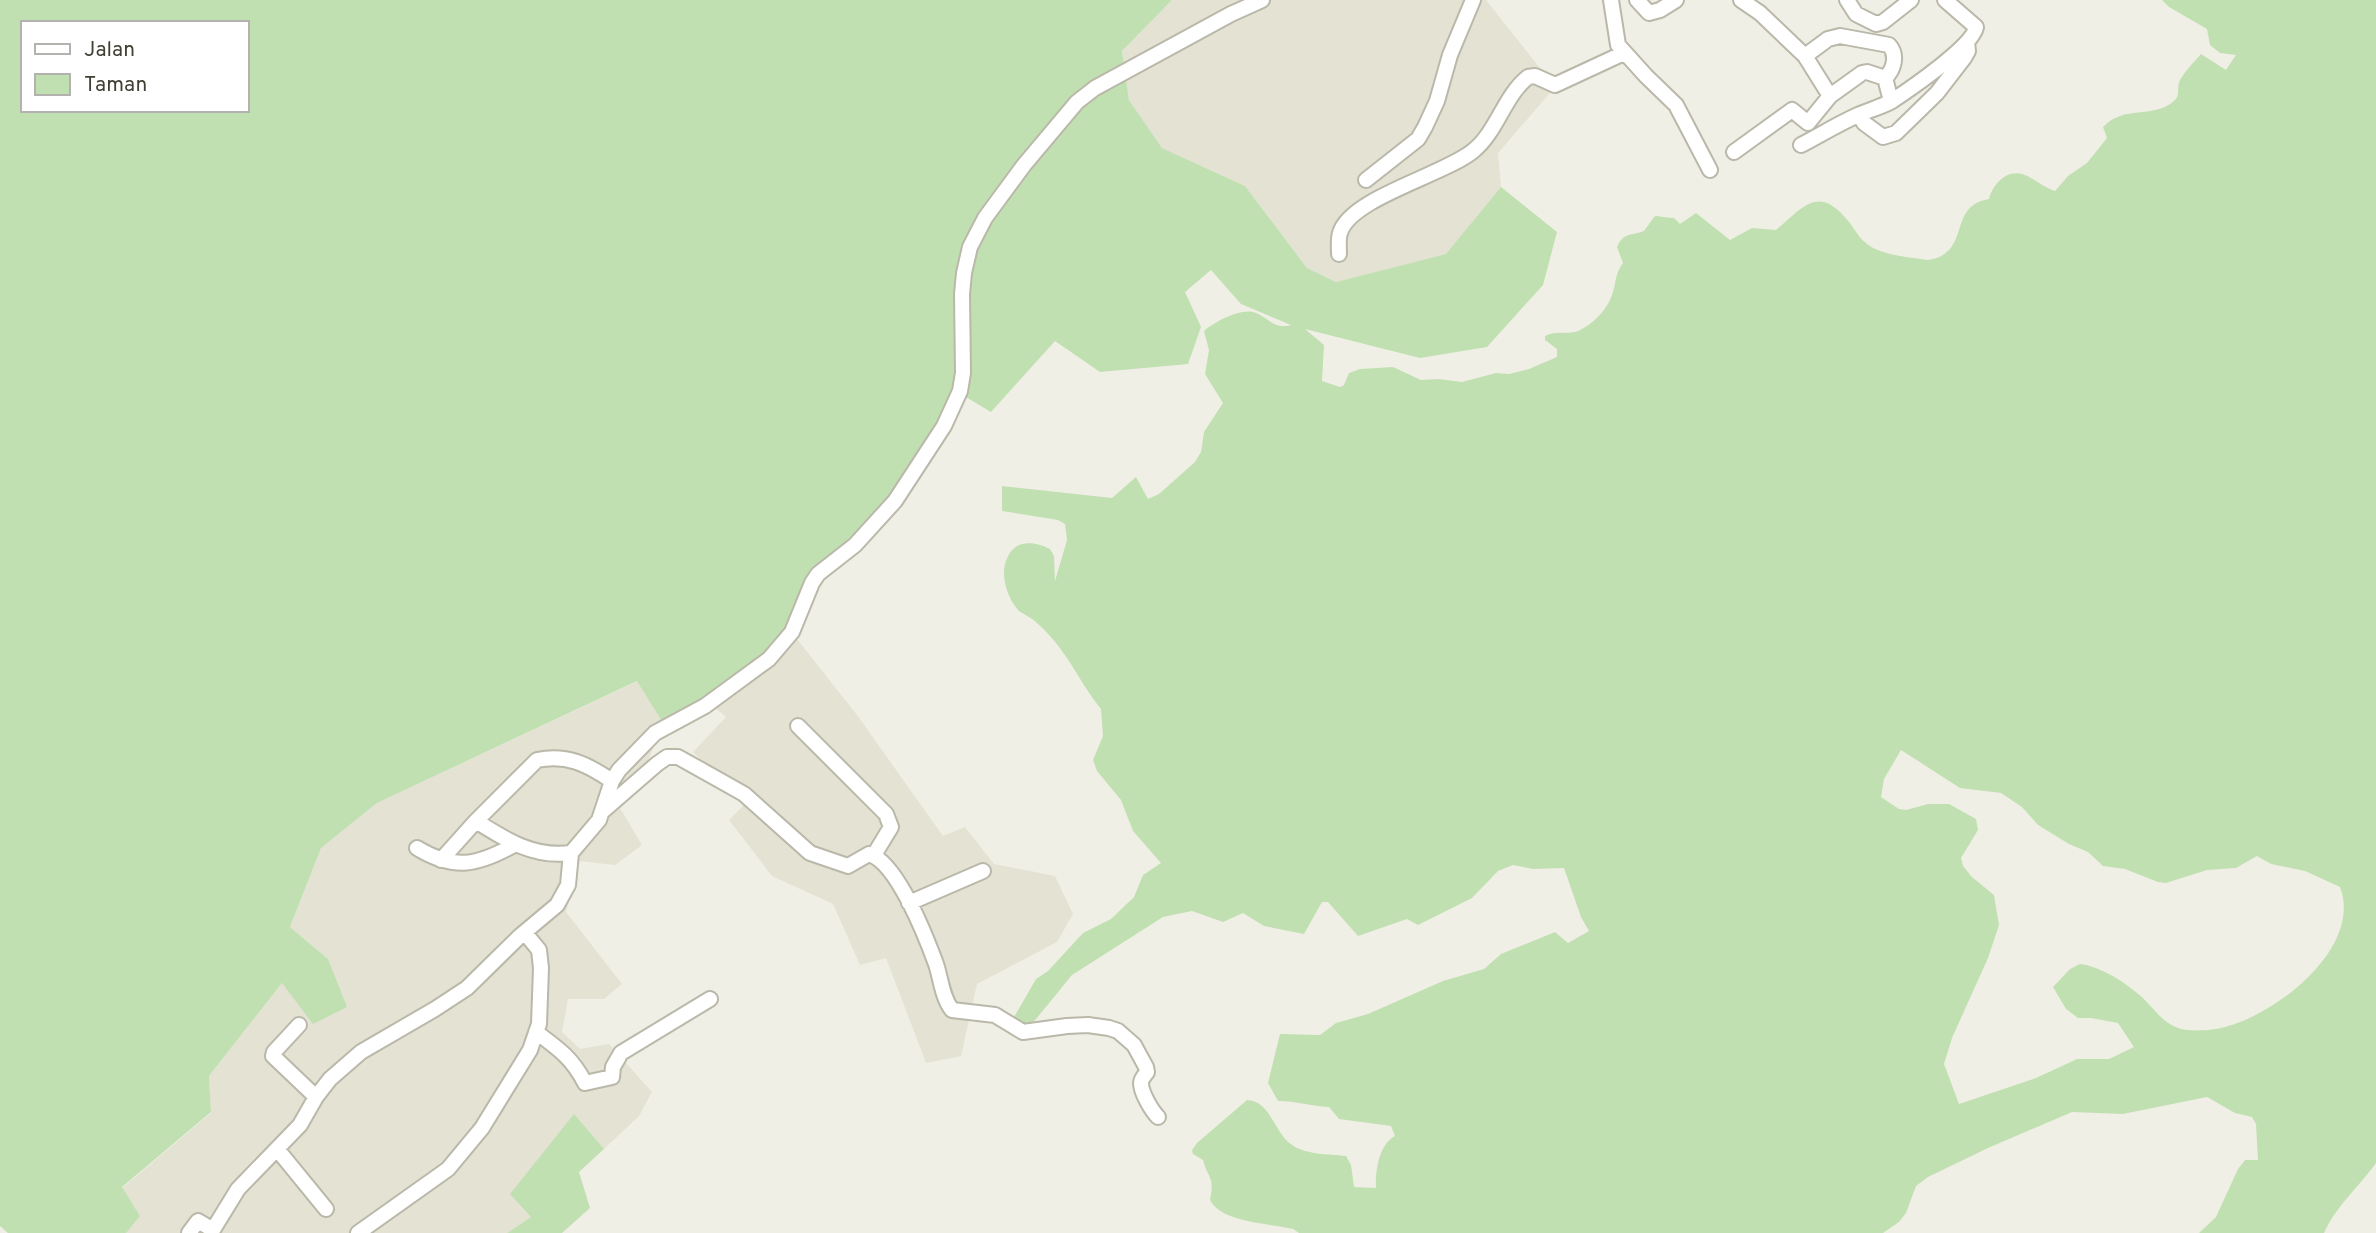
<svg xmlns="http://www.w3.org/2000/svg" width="2376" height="1233" font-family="Overpass,sans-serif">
<rect width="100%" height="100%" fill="#f0efe5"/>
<path fill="#e3e2d3" d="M 1172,0 L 1486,0 L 1555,87 L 1498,153 L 1501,187 L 1447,254 L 1336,282 L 1307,268 L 1245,186 L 1162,148 L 1129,100 L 1122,51 Z
M 789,629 L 857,715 L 943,836 L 965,827 L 994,864 L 1055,876 L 1073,914 L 1057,942 L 977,984 L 961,1056 L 926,1063 L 886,958 L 860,965 L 833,904 L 772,876 L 729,820 L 745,804 L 693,752 L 726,717 L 706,700 L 775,645 Z
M 638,681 L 663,723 L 647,763 L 620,808 L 642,845 L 615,865 L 580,861 L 566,912 L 622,984 L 604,999 L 568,999 L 562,1032 L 580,1049 L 609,1044 L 652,1092 L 639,1116 L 604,1149 L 574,1115 L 531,1217 L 507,1233 L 126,1233 L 140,1216 L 122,1188 L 211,1113 L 209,1076 L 282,983 L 328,959 L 290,927 L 321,848 L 377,803 Z"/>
<path fill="#c1e0b2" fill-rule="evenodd" d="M 0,0 L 1172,0 L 1122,51 L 1129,100 L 1162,148 L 1245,186 L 1307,268 L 1336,282 L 1446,254 L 1501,187 L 1557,232 L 1543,285 L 1487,347 L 1420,358 L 1305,329 L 1324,345 L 1322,381 L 1340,387 L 1344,385 L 1349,373 L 1360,369 L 1393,367 L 1421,380 L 1438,379 L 1462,382 L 1496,373 L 1509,374 L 1529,369 L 1557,357 L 1557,349 L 1545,340 L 1545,336 C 1556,330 1568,335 1578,331 C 1592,325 1607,310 1612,295 C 1617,281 1614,276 1623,263 L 1617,247 C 1623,232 1632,236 1644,231 C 1661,210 1647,217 1674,218 L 1680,224 L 1696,213 L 1730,240 L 1752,228 L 1776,230 C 1804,206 1819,184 1849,222 C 1856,231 1860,240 1870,246 C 1886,256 1910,257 1928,260 C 1973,253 1946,206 1989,199 C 1991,190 1997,182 2004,177 C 2024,165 2037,186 2055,191 L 2068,176 L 2087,163 L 2107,138 L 2103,127 C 2125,104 2151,120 2174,101 C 2181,95 2176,88 2180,80 C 2185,71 2194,62 2201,54 L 2226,70 L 2236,55 L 2220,53 L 2210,45 L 2207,29 L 2169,7 L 2162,0 L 2376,0 L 2376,1163 C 2359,1187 2336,1206 2324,1233 L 2199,1233 L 2216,1217 L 2238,1169 L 2245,1160 L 2258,1160 L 2256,1124 L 2252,1117 L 2235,1113 L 2207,1097 L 2123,1114 L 2072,1112 L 1988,1148 L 1928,1177 L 1916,1186 L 1906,1213 L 1899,1222 L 1883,1233 L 1299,1233 L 1293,1229 C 1269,1223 1222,1223 1210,1200 C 1215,1176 1208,1179 1203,1160 L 1193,1154 L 1192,1150 L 1197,1143 L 1247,1100 C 1271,1101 1274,1133 1292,1145 C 1307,1155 1328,1154 1346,1156 L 1351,1165 L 1354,1187 L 1376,1188 C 1375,1172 1379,1144 1395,1136 L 1391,1126 L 1339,1119 L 1329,1107 C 1311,1106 1296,1101 1278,1101 L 1268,1083 L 1280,1034 L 1320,1035 L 1336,1023 L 1368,1014 L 1443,981 L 1484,969 L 1501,954 L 1555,932 L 1568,943 L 1589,931 L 1581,917 L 1564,868 L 1533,869 L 1513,865 L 1498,871 L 1472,898 L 1418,925 L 1407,919 L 1358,936 L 1328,902 L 1322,902 L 1304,934 L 1264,926 L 1243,913 L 1223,922 L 1192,911 L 1163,917 L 1072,975 L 1032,1024 L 1024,1028 L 1013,1019 L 1036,979 L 1048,971 L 1083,933 L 1111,919 L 1134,897 L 1143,875 L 1161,863 L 1133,831 L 1121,800 L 1097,771 L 1093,760 L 1103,736 L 1101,709 C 1086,691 1076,670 1062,651 C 1055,641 1046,631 1037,623 C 1032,618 1025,615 1019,611 C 1008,600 1000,576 1006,561 C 1008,555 1013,547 1019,545 C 1029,541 1041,544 1050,549 L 1054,556 L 1055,581 L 1067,540 L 1065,524 L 1058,520 L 1002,511 L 1002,486 L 1112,498 L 1136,477 L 1148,499 L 1159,494 L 1195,462 L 1201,452 L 1204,432 L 1223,403 L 1205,374 L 1209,350 L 1204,331 C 1215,322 1241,307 1256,313 C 1269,318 1274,330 1291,325 L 1241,304 L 1211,270 L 1185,292 L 1201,327 L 1188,364 L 1100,372 L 1055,341 L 991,412 L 959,393 L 928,450 L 848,548 L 816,573 L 788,629 L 775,645 L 706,700 L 663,723 L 637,681 L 377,803 L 321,848 L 290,927 L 328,959 L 347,1007 L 313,1024 L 282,983 L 209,1076 L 211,1112 L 122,1187 L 140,1216 L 126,1233 L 8,1233 L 0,1226 ZM 23,23 L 247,23 L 247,110 L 23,110 ZM 1901,750 L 1960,788 L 2001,793 L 2022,807 L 2038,825 L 2069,844 L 2088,852 L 2103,866 L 2125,869 L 2158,882 L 2166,883 L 2207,870 L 2236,868 L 2257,856 L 2271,864 L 2305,871 L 2340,887 C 2363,947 2277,1014 2225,1027 C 2215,1030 2199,1031 2188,1030 C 2163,1028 2154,1006 2137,993 C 2123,981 2099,966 2080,964 L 2070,969 L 2053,987 L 2066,1009 L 2078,1018 L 2091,1018 L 2118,1023 L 2134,1047 L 2109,1059 L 2077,1059 L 2036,1078 L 1959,1104 L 1944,1064 L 1952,1038 L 1988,958 L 1999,925 L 1994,895 L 1972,877 L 1963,866 L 1961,858 L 1978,830 L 1976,819 L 1949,804 L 1928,804 L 1906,810 L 1899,809 L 1881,797 L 1884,779 Z
M 574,1114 L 604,1149 L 579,1172 L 590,1208 L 562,1233 L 507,1233 L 531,1217 L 510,1194 Z"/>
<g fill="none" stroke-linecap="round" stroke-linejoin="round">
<g stroke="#bab8a9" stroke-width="18">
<path id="minor" d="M 1611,0 L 1618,45 L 1646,76 L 1676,105 L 1710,170
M 1637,0 L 1649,13 L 1660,10 L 1676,0
M 1741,0 L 1760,13 L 1805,56 L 1828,39 L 1840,36 L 1889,45 C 1898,55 1894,70 1885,78 L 1891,101
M 1847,0 L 1856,14 L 1876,24 L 1883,22 L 1911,0
M 1805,56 L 1830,96
M 1859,115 L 1864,123 L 1883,137 L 1896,133 L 1937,93 L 1964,58 L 1968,51 L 1967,42
M 1801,145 C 1820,135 1838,124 1858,115 C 1869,110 1881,107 1892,101 C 1910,89 1973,46 1976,27 L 1945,0
M 1734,152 L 1792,110 L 1808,123 L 1830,96 L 1862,73 L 1867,72 L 1885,78
M 1366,180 L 1418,139 L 1425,127 L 1437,101 L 1450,55 L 1473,0
M 1339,254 C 1339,248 1338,239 1340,233 C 1350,198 1444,175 1473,151 C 1497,132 1504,96 1528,77 L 1535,76 L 1555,85 L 1624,53
M 798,726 L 886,814 L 891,827 L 874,855
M 604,810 L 657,764 L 667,757 L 678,757 L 744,794 L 810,853 L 848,866 L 869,854 C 897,862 926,937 936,964 C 941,979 942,997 952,1010 L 995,1015 L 1023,1032 L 1067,1026 L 1088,1025 L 1109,1028 L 1118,1031 L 1134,1045 L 1146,1067 L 1147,1072 C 1145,1075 1141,1079 1141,1083 C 1141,1093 1152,1111 1158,1117
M 417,848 C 455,871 478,865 514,845
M 571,853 C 534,858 506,840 476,821 L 537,760 C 567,754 587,764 612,781
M 441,860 L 476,821
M 909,903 L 983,871
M 299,1025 L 274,1052 L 273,1056 L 316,1097
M 536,1032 C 559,1049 572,1058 585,1083 L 612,1077 L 613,1067 L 621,1053 L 710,999
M 277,1149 L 326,1209
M 189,1233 L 198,1221 L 213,1230
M 211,1233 L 238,1189 L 300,1125 L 316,1097 L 330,1079 L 361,1052 L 435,1009 L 467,988 L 520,936 L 557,905 L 568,885 L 571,853 L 599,820 L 612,781 L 619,770 L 655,733 L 705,706 L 769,659 L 792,632 L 812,583 L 818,574 L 855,545 L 895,501 L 944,426 L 960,391 L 963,373 L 962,294 L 964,273 L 970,247 L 985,218 L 1024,165 L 1077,102 L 1095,88 L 1231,14 L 1262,0
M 358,1233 L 448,1169 L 482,1128 L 530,1050 L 539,1024 L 541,968 L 539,950 L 525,933"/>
</g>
<use href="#minor" stroke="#fff" stroke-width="14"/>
</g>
<rect x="21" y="21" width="228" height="91" fill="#ffffff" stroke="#b3b2ae" stroke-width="2"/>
<rect x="35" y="44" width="35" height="10" fill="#ffffff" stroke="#b3b2ae" stroke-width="2"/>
<text x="84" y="56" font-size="21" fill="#423f35">Jalan</text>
<rect x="35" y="74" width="35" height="21" fill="#c1e0b2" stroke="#b3b2ae" stroke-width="2"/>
<text x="84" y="91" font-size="21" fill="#423f35">Taman</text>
</svg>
